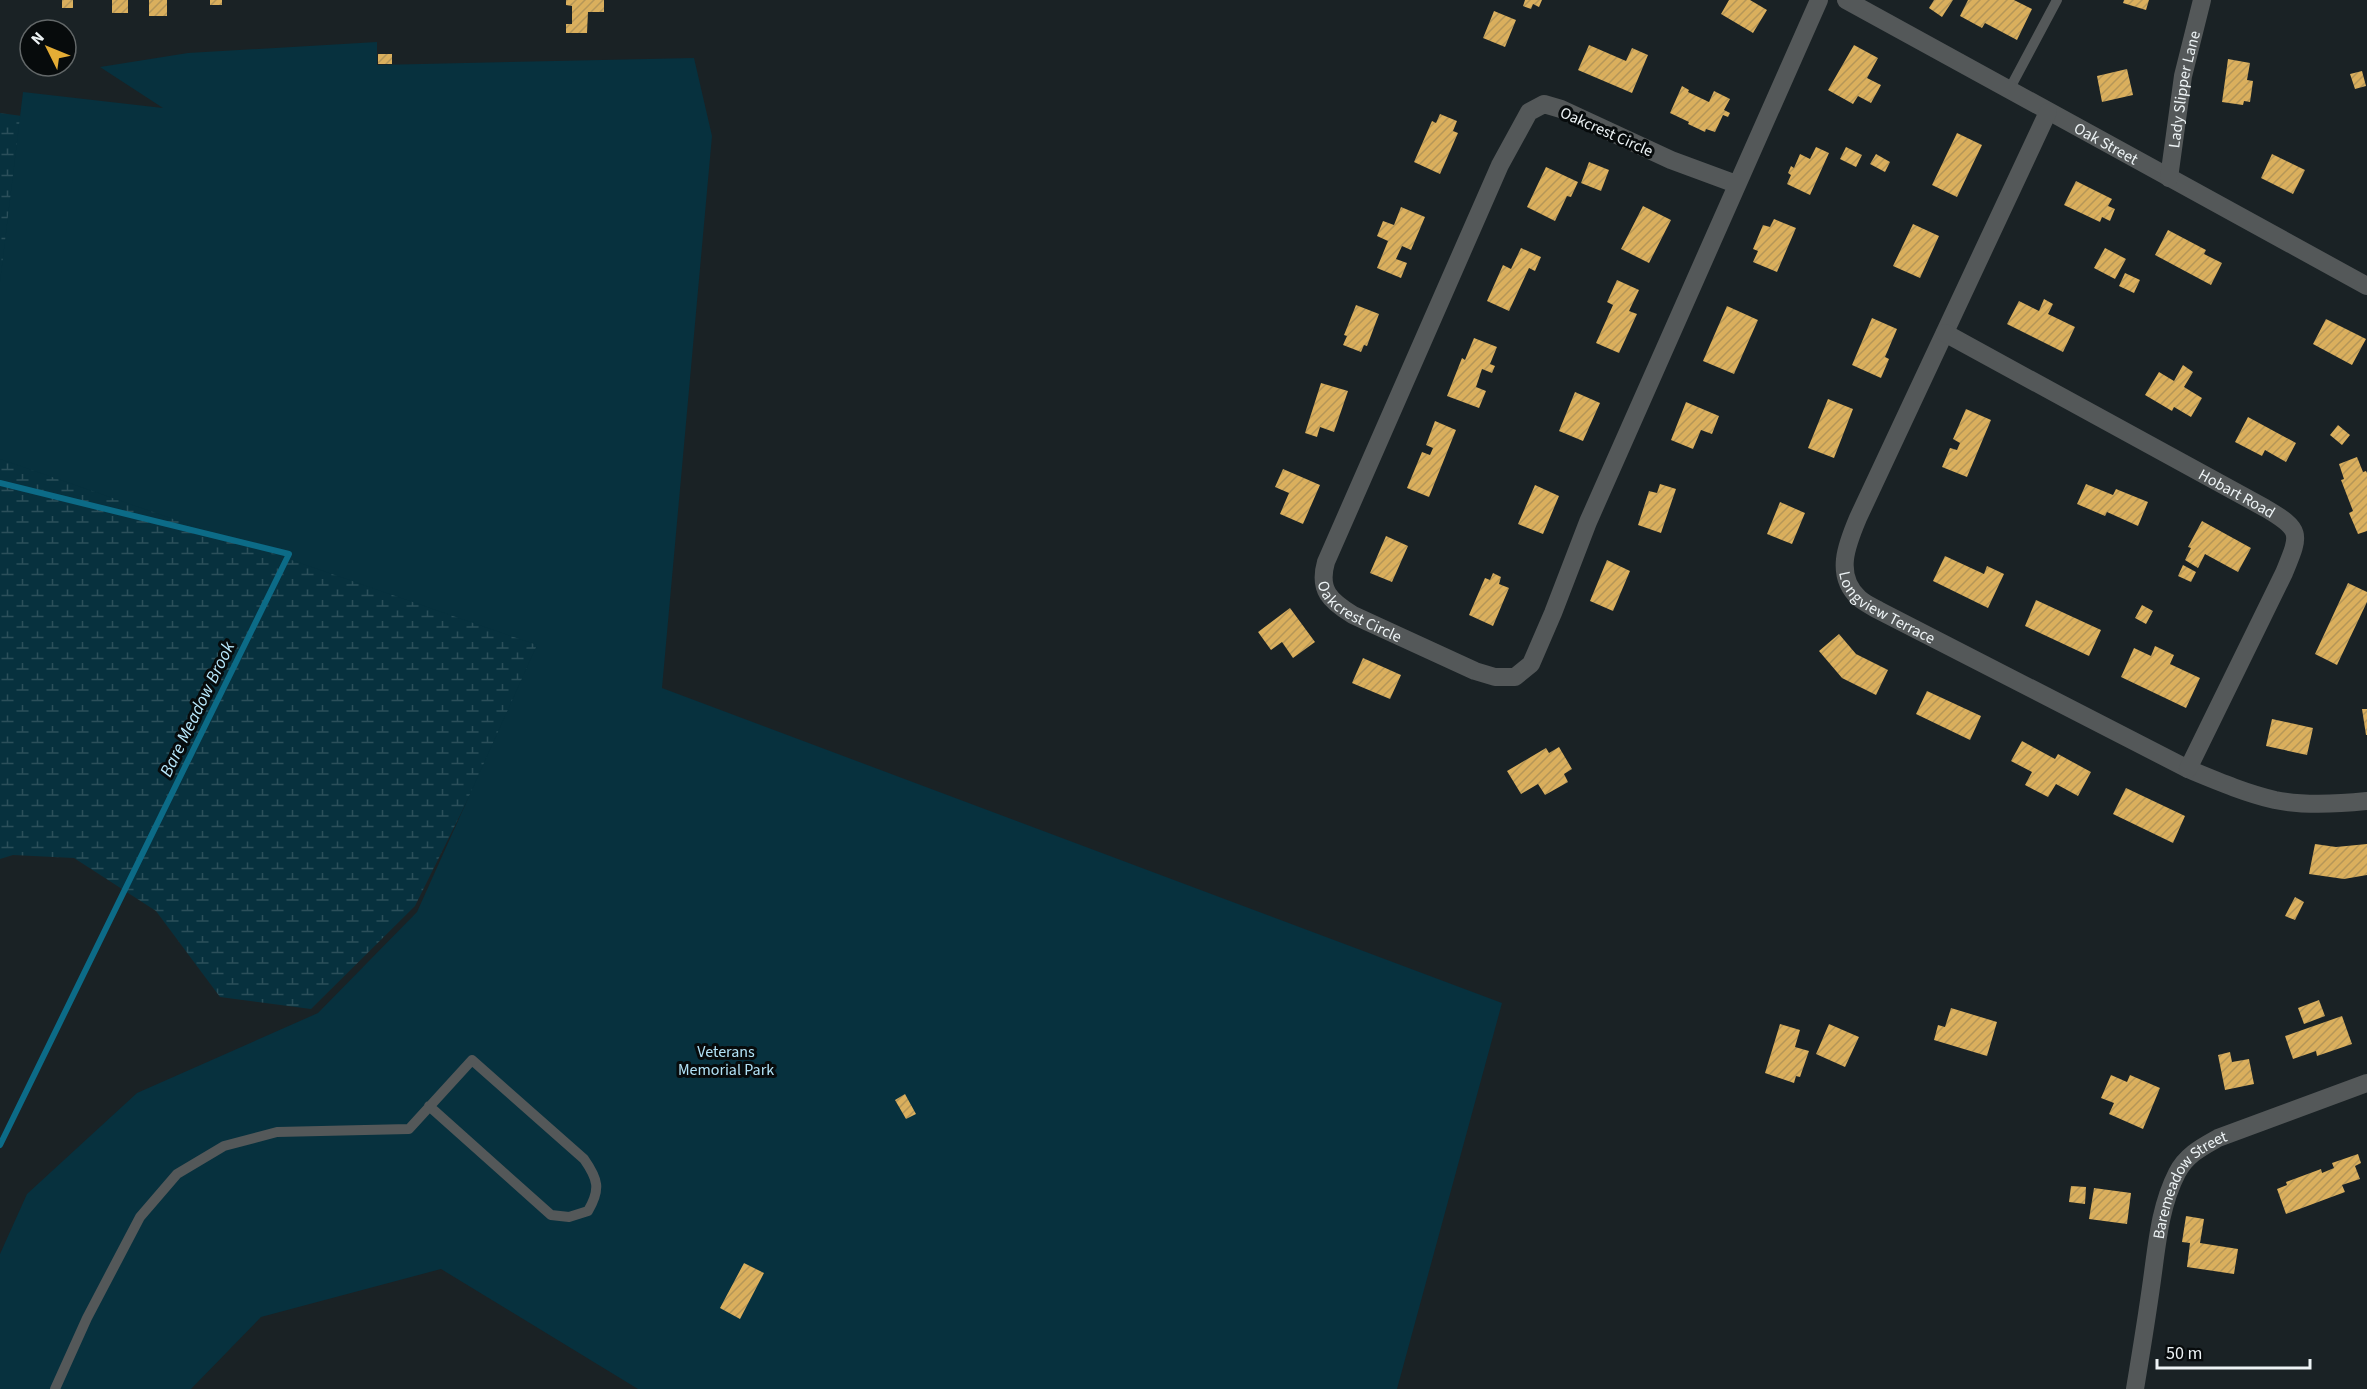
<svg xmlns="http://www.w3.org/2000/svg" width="2367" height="1389" font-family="'Source Sans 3',sans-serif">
<defs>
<pattern id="wetland-marsh" width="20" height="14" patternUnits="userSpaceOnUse" patternTransform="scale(1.5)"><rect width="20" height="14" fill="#07313e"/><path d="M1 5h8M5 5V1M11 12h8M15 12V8" fill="none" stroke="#2b4f5a"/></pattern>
<pattern id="building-hatch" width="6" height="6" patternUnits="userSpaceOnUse" patternTransform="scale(1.5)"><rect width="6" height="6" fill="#daaf5d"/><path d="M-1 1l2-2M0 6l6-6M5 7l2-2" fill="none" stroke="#b59658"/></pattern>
</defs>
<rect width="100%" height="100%" fill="#1a2225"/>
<path fill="url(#wetland-marsh)" d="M 0,113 L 255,148 L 376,203 L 541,652 L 415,906 L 311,1009 L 220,997 L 156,911 L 74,858 L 13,855 L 0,859 Z"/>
<path fill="#07313e" d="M 377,42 L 377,65 L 694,58 L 712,136 L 662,688 L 1502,1003 L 1397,1389 L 638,1389 L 441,1269 L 261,1317 L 191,1389 L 0,1389 L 0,1254 L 27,1194 L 137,1093 L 318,1013 L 417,912 L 537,645 L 0,459 L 0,282 L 23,92 L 163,108 L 100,67 L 188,53 Z"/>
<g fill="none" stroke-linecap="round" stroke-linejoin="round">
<path stroke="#0c6b87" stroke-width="6" d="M 0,483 L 289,554 L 0,1145"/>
</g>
<path fill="url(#building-hatch)" d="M 62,0 L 73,0 L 73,8 L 62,8 Z
M 112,0 L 128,0 L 128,13 L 112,13 Z
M 149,0 L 167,0 L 167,16 L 149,16 Z
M 210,0 L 222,0 L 222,5 L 210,5 Z
M 566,0 L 604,0 L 604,12 L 588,12 L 587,33 L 566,33 L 566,24 L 572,24 L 572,6 L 566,5 Z
M 1525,0 L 1542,0 L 1539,7 L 1533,4 L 1531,9 L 1523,6 Z
M 1729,0 L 1750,0 L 1767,10 L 1753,33 L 1721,14 Z
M 1934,0 L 1953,0 L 1942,17 L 1929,8 Z
M 1968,0 L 2014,0 L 2032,9 L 2017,40 L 1985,23 L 1982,28 L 1960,16 Z
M 2124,0 L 2149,0 L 2146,10 L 2123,3 Z
M 1494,11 L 1516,20 L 1505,47 L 1483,38 Z
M 1589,45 L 1626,61 L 1632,48 L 1648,55 L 1632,93 L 1578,70 Z
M 1854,45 L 1878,58 L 1867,78 L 1881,85 L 1871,103 L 1858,96 L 1853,104 L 1828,90 Z
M 378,54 L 392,54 L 392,64 L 378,64 Z
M 2228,59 L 2250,63 L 2247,80 L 2253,81 L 2250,102 L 2244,101 L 2243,105 L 2222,102 Z
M 2127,69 L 2133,95 L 2102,102 L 2097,76 Z
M 2362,71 L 2366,86 L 2355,89 L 2350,74 Z
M 1682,86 L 1689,90 L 1688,92 L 1709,102 L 1714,91 L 1730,99 L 1724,110 L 1730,113 L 1728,117 L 1723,115 L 1715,132 L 1706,129 L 1705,132 L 1688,124 L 1689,122 L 1670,113 Z
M 1440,114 L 1457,121 L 1453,131 L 1458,133 L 1440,174 L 1414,162 L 1432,121 L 1436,123 Z
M 1957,133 L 1982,145 L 1957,197 L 1932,185 Z
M 1816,147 L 1829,153 L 1810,195 L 1787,184 L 1791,175 L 1788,173 L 1791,166 L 1794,168 L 1800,154 L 1810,159 Z
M 1846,147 L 1862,155 L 1856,167 L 1840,159 Z
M 1876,154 L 1890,162 L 1885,172 L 1870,164 Z
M 2272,154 L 2305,170 L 2293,194 L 2261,178 Z
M 1589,162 L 1609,170 L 1601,191 L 1581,183 Z
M 1546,167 L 1578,182 L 1571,197 L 1567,196 L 1555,221 L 1527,207 Z
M 2076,181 L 2112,199 L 2108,206 L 2115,209 L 2110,221 L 2102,217 L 2100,222 L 2064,205 Z
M 1643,206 L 1671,220 L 1649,263 L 1621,249 Z
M 1401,207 L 1425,217 L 1411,250 L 1402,246 L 1396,259 L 1407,263 L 1401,278 L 1377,268 L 1388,241 L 1377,236 L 1383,221 L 1394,225 Z
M 1774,219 L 1796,228 L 1777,272 L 1753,262 L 1758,251 L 1753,249 L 1763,225 L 1770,227 Z
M 1913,224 L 1939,236 L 1920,278 L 1893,266 Z
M 2168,230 L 2206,250 L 2204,254 L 2222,263 L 2211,285 L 2155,255 Z
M 1521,248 L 1541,257 L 1535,271 L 1529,268 L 1509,311 L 1487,301 L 1503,265 L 1511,269 Z
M 2105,248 L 2126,259 L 2115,279 L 2094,268 Z
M 2125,273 L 2140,280 L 2134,293 L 2119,286 Z
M 1617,280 L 1639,290 L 1629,311 L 1637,314 L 1619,353 L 1596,343 L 1613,305 L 1607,302 Z
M 2044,299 L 2053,304 L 2048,314 L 2075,327 L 2063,352 L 2007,324 L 2019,301 L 2039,311 Z
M 1356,305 L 1379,314 L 1367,346 L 1364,345 L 1361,352 L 1343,345 L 1347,336 L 1344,335 Z
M 1727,306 L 1758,320 L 1734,374 L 1703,361 Z
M 1872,318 L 1897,329 L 1885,357 L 1889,359 L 1881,378 L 1852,365 Z
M 2326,319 L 2366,339 L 2352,365 L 2313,344 Z
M 1474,338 L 1497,347 L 1490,364 L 1495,366 L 1492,373 L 1482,369 L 1476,387 L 1486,391 L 1479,408 L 1447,396 L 1462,358 L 1465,360 Z
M 2183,365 L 2193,372 L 2184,387 L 2202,398 L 2191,417 L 2174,407 L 2172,411 L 2145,395 L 2159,372 L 2174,381 Z
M 1321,383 L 1348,391 L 1334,432 L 1320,427 L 1317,437 L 1305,433 Z
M 1575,392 L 1600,403 L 1583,441 L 1559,431 Z
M 1828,399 L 1853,409 L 1834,458 L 1808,448 Z
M 1686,402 L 1719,416 L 1712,434 L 1701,430 L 1693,449 L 1671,440 Z
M 1966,409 L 1991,420 L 1967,477 L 1942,467 L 1950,448 L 1957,450 L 1960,443 L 1953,439 Z
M 2248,417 L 2296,443 L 2286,462 L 2265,450 L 2262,456 L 2235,442 Z
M 1435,421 L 1456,430 L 1429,497 L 1407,488 L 1422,452 L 1430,455 L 1433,448 L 1426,445 Z
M 2338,425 L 2350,435 L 2342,445 L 2330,435 Z
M 2357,457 L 2363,472 L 2366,471 L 2367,473 L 2367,531 L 2358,534 L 2349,513 L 2353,511 L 2341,480 L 2344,479 L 2339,464 Z
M 1283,469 L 1320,485 L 1303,524 L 1280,514 L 1289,493 L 1275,487 Z
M 1660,484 L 1676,489 L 1661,533 L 1638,525 L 1649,491 L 1657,493 Z
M 2086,484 L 2113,495 L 2116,489 L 2148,502 L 2138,526 L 2107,512 L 2105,516 L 2077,504 Z
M 1535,485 L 1559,496 L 1543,534 L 1518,524 Z
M 1780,502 L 1805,513 L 1792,544 L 1767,534 Z
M 2202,521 L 2251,548 L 2238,572 L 2205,554 L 2198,568 L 2185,560 L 2191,548 L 2188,547 Z
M 1386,536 L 1408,546 L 1392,582 L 1370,573 Z
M 1945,556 L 1984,574 L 1987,566 L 2004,574 L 1988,608 L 1933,581 Z
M 1607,560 L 1630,571 L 1613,611 L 1590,601 Z
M 2183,565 L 2196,572 L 2191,582 L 2178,576 Z
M 1493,573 L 1501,577 L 1499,584 L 1509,588 L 1493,626 L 1469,615 L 1485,578 L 1490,580 Z
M 2348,583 L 2367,592 L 2367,602 L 2337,665 L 2315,654 Z
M 2036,600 L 2101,630 L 2089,656 L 2025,626 Z
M 2142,605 L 2153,611 L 2146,624 L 2135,618 Z
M 1290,608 L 1315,642 L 1293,658 L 1282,642 L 1271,650 L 1258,632 Z
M 1839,634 L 1856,654 L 1888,670 L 1876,695 L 1842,678 L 1819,651 Z
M 2155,646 L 2174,655 L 2170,664 L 2200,678 L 2186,708 L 2121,677 L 2134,648 L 2151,656 Z
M 1363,658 L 1401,675 L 1390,699 L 1352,683 Z
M 1927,691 L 1981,716 L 1970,740 L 1916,714 Z
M 2362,709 L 2367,709 L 2367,735 L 2366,735 Z
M 2272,719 L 2313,728 L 2307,755 L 2266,746 Z
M 2022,741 L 2055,759 L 2058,754 L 2091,772 L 2078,796 L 2056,784 L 2048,797 L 2025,785 L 2032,772 L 2011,761 Z
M 1559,747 L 1572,769 L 1564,774 L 1568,782 L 1545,795 L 1538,784 L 1521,794 L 1507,771 L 1546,748 L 1549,753 Z
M 2126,788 L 2185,816 L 2173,843 L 2113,814 Z
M 2315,844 L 2336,847 L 2367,844 L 2367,875 L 2344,879 L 2309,874 Z
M 2295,897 L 2304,902 L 2295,920 L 2285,916 Z
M 2319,1000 L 2325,1016 L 2304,1024 L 2298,1008 Z
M 1951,1008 L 1997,1022 L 1987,1056 L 1934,1040 L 1938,1025 L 1945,1027 Z
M 2342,1016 L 2352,1044 L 2317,1056 L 2316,1051 L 2293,1059 L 2285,1036 Z
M 1780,1024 L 1800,1030 L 1795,1047 L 1809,1051 L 1800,1077 L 1796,1076 L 1794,1083 L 1765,1073 Z
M 1829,1024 L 1859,1037 L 1845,1067 L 1816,1054 Z
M 2230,1052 L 2232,1062 L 2249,1059 L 2254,1084 L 2225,1090 L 2218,1055 Z
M 2111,1075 L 2127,1082 L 2130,1075 L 2160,1088 L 2143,1129 L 2109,1114 L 2114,1103 L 2101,1098 Z
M 905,1094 L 916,1114 L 906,1119 L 895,1100 Z
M 2358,1154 L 2361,1163 L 2355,1166 L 2360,1179 L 2342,1185 L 2345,1192 L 2286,1214 L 2277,1189 L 2287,1185 L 2286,1182 L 2321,1169 L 2322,1173 L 2334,1168 L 2332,1163 Z
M 2071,1186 L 2086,1187 L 2085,1204 L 2069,1202 Z
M 2094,1188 L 2131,1193 L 2127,1224 L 2089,1219 Z
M 2186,1216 L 2204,1219 L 2200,1243 L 2238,1249 L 2234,1274 L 2187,1267 L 2190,1243 L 2182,1242 Z
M 744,1263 L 764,1273 L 740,1319 L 720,1308 Z"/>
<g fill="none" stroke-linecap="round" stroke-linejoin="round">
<path stroke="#545859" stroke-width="10" d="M 2009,90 L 2057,0
M 55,1389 L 87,1318 L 140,1217 L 177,1174 L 224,1146 L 277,1132 L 409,1129 L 472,1060 L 584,1159 C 598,1179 601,1189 588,1211 L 569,1217 L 551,1215 L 429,1106"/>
<g stroke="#545859" stroke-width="18">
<path id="s1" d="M 1846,0 L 2367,286"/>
<path id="s2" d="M 2048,112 L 1858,518 C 1847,544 1834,575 1859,598 C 1864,603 1873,607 1880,611 L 2188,769 C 2217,781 2245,793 2275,800 C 2304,806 2338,804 2367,801"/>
<path id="s3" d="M 2169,178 L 2183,76 L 2202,0"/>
<path id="s4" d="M 1736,184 L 1671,160 L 1561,109 L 1544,104 L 1529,112 L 1500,165 L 1326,562 C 1318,590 1330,601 1353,615 L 1475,671 L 1495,677 L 1515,677 L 1531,664 L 1553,613 L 1588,522 L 1819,0"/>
<path id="s5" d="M 1945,333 L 2265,508 C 2303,530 2300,534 2284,573 L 2188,769"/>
<path id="s6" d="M 2135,1389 C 2141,1353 2147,1316 2152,1280 C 2157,1244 2160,1206 2177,1173 C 2186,1155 2202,1147 2218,1138 L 2367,1083"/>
</g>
</g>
<g text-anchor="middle" stroke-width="6" stroke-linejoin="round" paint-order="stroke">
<g font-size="16" fill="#edf3f5" stroke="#070b0c">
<text dy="6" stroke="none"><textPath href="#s3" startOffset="90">Lady Slipper Lane</textPath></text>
<text transform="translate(1607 131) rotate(24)" y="6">Oakcrest Circle</text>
<text dy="6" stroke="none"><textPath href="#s1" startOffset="297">Oak Street</textPath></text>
<text dy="6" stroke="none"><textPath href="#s5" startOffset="333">Hobart Road</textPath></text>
<text dy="6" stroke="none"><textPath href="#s2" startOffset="562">Longview Terrace</textPath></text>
<text dy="6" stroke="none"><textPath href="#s4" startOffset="788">Oakcrest Circle</textPath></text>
<text dy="6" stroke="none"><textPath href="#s6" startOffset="218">Baremeadow Street</textPath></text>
</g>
<g font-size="16" fill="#b2e2f6" stroke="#070b0c">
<text x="726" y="1057">Veterans<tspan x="726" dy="18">Memorial Park</tspan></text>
</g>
<g font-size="18" font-style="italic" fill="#baeafe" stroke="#070b0c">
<text transform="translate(197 709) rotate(-64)" y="6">Bare Meadow Brook</text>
</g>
</g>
<g transform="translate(48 48) rotate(313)"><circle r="28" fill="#070b0c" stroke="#636869" stroke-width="1.5"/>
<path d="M0-4.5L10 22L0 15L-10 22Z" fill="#e5ad35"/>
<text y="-9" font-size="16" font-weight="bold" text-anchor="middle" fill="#edf3f5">N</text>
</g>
<path d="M2157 1359v9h153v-9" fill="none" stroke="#edf3f5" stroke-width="3"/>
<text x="2166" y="1359" font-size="18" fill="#edf3f5" stroke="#070b0c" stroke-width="4.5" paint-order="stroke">50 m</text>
</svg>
